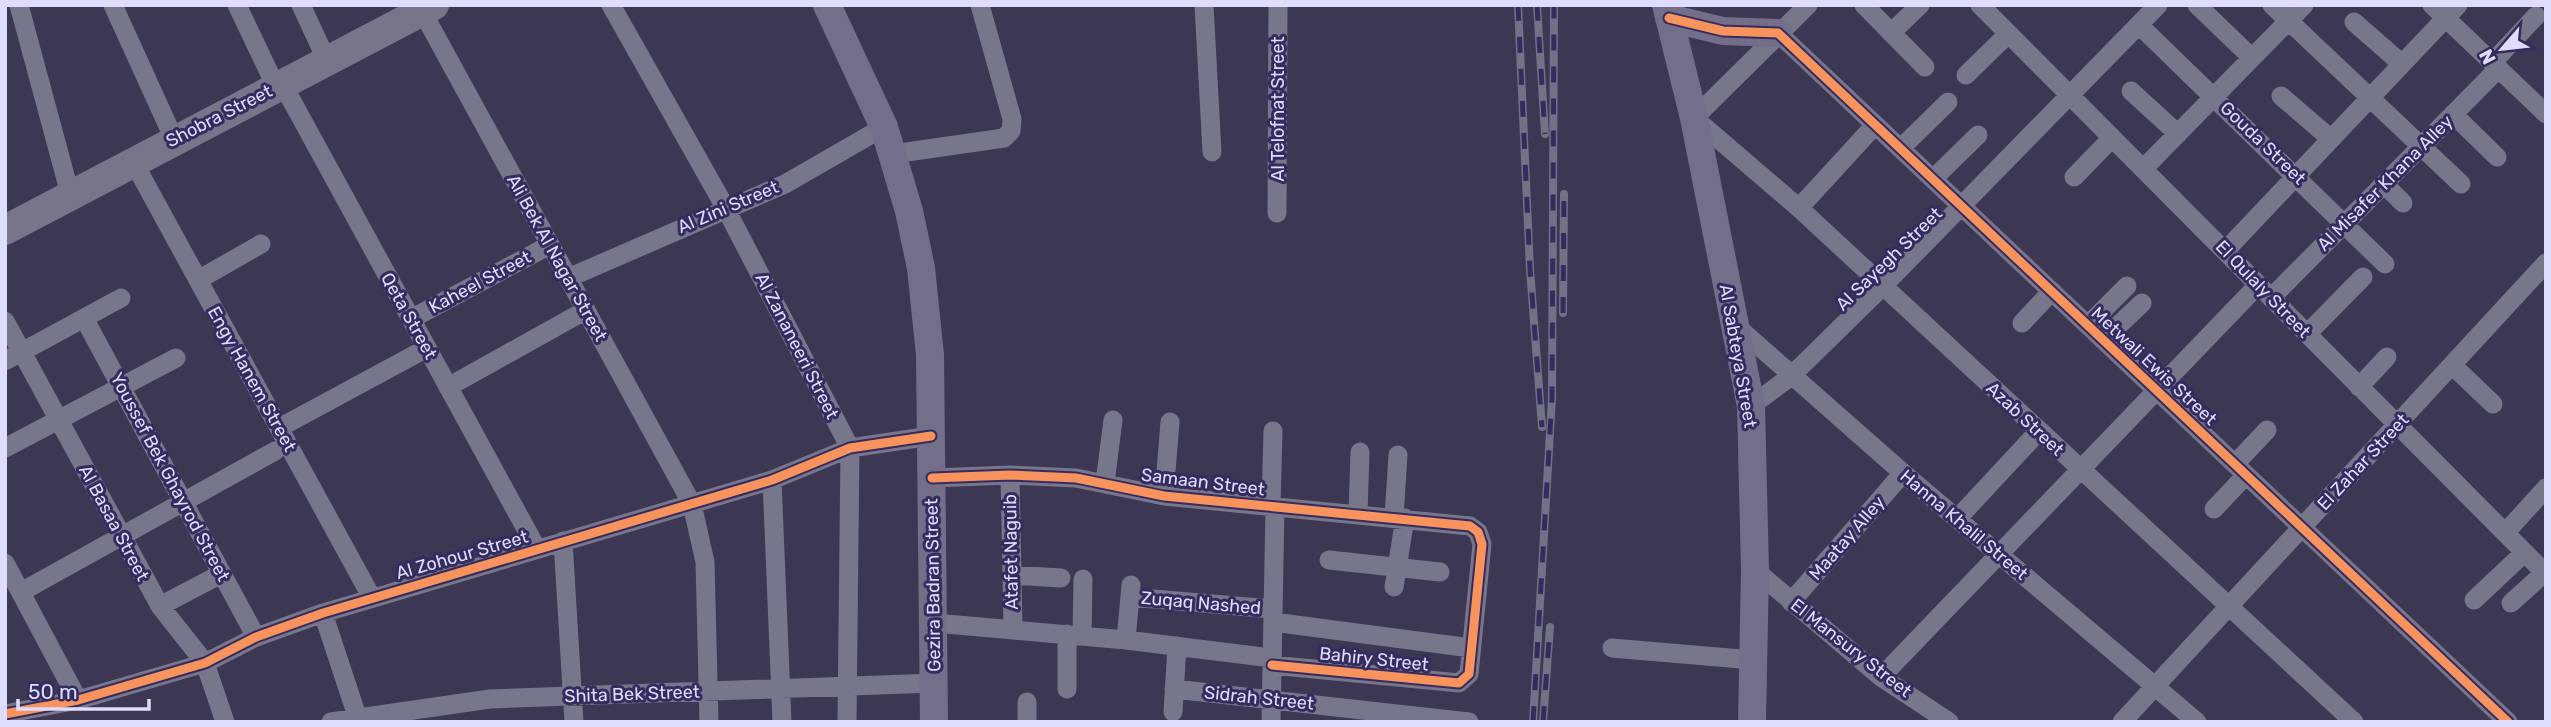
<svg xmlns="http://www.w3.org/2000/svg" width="2551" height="727" font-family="Rubik,sans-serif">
<rect width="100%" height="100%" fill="#3c3753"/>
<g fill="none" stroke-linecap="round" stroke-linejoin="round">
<path stroke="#78768b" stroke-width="19" d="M 19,5 L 70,194
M 113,5 L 174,139
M 237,5 L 276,87
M 301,5 L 327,61
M 611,5 L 725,207 L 850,448 L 847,722
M 1204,5 L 1212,152
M 1808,5 L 1694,118 L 1799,208 L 2354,722
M 1864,5 L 1925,67
M 1980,5 L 2546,574
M 2197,5 L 2252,58
M 2272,5 L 2461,184
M 2432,5 L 2546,114
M 422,11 L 692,504 L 705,562 L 709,722
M 2354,22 L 2402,64
M 2139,25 L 2385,264
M 1778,33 L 2508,722
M 1891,33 L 1920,5
M 2492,63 L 2536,16
M 1966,75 L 2008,34
M 282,83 L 537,549
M 2131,91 L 2178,134
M 2281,96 L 2331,139
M 2453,114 L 2497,157
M 1901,148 L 1948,102
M 893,154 L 1004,138 L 1011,131 L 1012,119 L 980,5
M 133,161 L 372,598
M 2143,169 L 2304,5
M 2074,177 L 2112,138
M 1933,179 L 1978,135
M 2384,184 L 2403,203
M 1799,208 L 1875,125
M 1277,213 L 1278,5
M 2226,250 L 2458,5
M 568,278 L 785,184 L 884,127
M 198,280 L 261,244
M 2271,298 L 2498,69
M 84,318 L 256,637
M 411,319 L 550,245
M 5,321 L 160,606 L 205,663 L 225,722
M 2022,323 L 2052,291
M 1735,325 L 1903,473 L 2197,722
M 2088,325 L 2127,286
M 2307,334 L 2363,277
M 2103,340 L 2142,303
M 5,361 L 121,298
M 2452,365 L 2493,404
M 448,387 L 586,310
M 2359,387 L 2387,357
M 1751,406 L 1790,377 L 1883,286 L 2158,5
M 279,428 L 427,348
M 5,448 L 176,358
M 2235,464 L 2267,430
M 1010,475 L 1013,629
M 932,478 L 1010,475 L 1076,478 L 1164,496 L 1470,526 L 1478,532 L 1482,544 L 1469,674 L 1459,683 L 1272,665
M 772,480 L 782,722
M 1105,483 L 1113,420
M 1164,496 L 1170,422
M 1271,506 L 1273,431
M 2214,509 L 2246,475
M 1358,513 L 1360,452
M 1394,517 L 1398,455
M 1957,519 L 2038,432
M 2505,533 L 2546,488
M 563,541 L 574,722
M 1329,560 L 1440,572
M 5,563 L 78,700
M 1755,570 L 1881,677 L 1949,722
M 1012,575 L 1061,578
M 1394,587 L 1405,518
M 21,592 L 275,451
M 1130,597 L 1273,609
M 2474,600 L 2524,553
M 1791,602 L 1903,473
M 2511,603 L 2544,573
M 160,606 L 221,574
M 323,613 L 359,722
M 1273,622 L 1471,648
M 935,623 L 1126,640 L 1272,658
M 1067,634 L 1067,689
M 1082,635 L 1083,579
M 1126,640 L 1131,585
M 1612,648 L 1753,660
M 1881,677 L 2258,285
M 1174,689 L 1469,722
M 1173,712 L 1177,646
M 5,714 L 78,700 L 205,663 L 256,637 L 323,613 L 772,480 L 850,448 L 931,436
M 331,722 L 490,699 L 934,683
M 1027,722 L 1027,702
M 1271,722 L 1275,507
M 2122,722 L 2546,263"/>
<path stroke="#736e89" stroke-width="28" d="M 827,5 L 884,127 L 909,211 L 921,268 L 930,355 L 934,722
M 1666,5 L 1694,118 L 1751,406 L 1755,570 L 1752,722
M 1669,18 L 1723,31 L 1778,33"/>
<path stroke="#78748a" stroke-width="30" d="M 5,230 L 434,5"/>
<g stroke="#737186" stroke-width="8">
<path id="rail" d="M 1518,5 L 1530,269 L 1542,427
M 1537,5 L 1545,134
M 1563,313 L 1564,194
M 1533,722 L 1552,398 L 1554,5
M 1543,722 L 1550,627"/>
</g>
<use href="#rail" stroke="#342b5f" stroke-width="5" stroke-dasharray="16" stroke-linecap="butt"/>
<g stroke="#342b5f" stroke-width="13">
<path id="cycleway" d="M 1669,18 L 1723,31 L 1778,33 L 2508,722
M 932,478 L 1010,475 L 1076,478 L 1164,496 L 1470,526 L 1478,532 L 1482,544 L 1469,674 L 1459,683 L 1272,665
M 5,714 L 78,700 L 205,663 L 256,637 L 323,613 L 772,480 L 850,448 L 931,436"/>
</g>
<use href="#cycleway" stroke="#f8935d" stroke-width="9"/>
</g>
<g text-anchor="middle" stroke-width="6" stroke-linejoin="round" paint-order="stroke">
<g font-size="18" fill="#dfddfe" stroke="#342b5f">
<text transform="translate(1278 109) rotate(-90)" y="6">Al Telofnat Street</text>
<text transform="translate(219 116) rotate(-27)" y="6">Shobra Street</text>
<text transform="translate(2263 143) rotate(44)" y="6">Gouda Street</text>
<text transform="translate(2385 183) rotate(-45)" y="6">Al Misafer Khana Alley</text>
<text transform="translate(728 207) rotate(-23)" y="6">Al Zini Street</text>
<text transform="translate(557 258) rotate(61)" y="6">Ali Bek Al Nagar Street</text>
<text transform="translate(1889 259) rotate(-44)" y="6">Al Sayegh Street</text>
<text transform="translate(480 282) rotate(-28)" y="6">Kaheel Street</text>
<text transform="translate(2263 289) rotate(46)" y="6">El Qulaly Street</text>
<text transform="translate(409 316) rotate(61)" y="6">Qeta Street</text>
<text transform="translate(797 346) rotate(63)" y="6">Al Zananeeri Street</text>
<text transform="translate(1738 356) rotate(80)" y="6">Al Sabteya Street</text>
<text transform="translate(2154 366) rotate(43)" y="6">Metwali Ewis Street</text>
<text transform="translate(252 379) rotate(61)" y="6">Engy Hanem Street</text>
<text transform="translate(2025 419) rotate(43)" y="6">Azab Street</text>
<text transform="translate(2363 462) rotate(-47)" y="6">El Zahar Street</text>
<text transform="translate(170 477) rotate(62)" y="6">Youssef Bek Ghayrod Street</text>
<text transform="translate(1203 482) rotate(7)" y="6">Samaan Street</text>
<text transform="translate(114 523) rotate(62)" y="6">Al Basaa Street</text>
<text transform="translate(1964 525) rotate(40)" y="6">Hanna Khalil Street</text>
<text transform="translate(1847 538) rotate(-49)" y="6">Maatay Alley</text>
<text transform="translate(1011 552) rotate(-91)" y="6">Atafet Naguib</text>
<text transform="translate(462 555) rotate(-16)" y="6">Al Zohour Street</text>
<text transform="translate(933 585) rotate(-91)" y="6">Gezira Badran Street</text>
<text transform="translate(1201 603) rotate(5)" y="6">Zuqaq Nashed</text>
<text transform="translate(1851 648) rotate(38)" y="6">El Mansury Street</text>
<text transform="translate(1374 659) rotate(6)" y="6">Bahiry Street</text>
<text transform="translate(632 694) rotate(-2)" y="6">Shita Bek Street</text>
<text transform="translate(1259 698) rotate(6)" y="6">Sidrah Street</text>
</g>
</g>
<rect width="2551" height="727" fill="none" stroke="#dfddfe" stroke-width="14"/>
<g transform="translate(2502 49) rotate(242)" stroke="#342b5f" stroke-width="5" paint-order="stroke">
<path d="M0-5L12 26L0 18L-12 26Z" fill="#dfddfe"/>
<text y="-10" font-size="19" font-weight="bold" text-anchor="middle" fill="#dfddfe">N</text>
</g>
<path d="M18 699v10h131v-10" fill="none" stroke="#dfddfe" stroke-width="3.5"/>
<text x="28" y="699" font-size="21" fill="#dfddfe" stroke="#342b5f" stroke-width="5" paint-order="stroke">50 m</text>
</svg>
